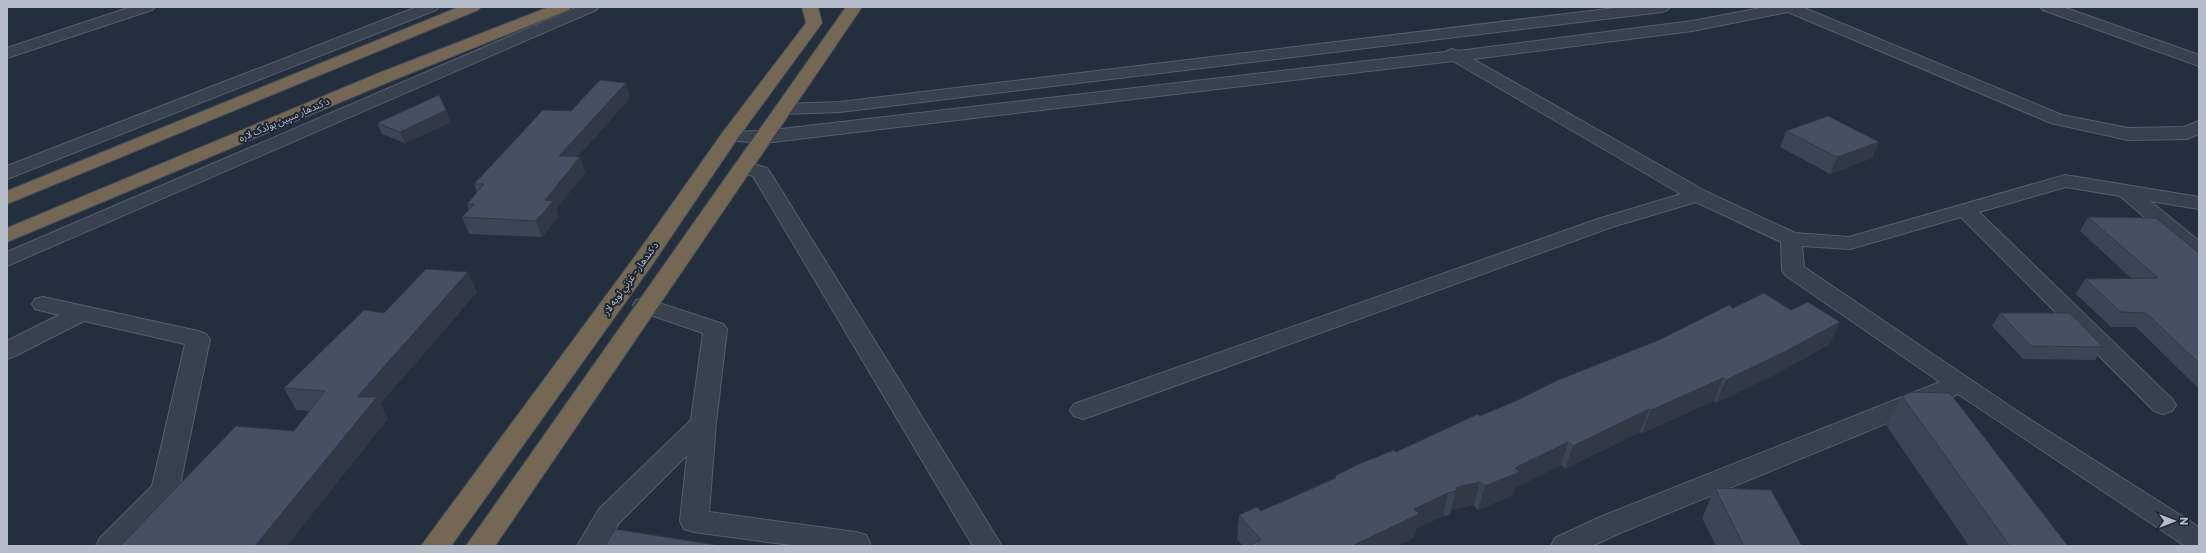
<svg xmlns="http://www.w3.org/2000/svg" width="2206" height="553" font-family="Commissioner,'Noto Sans Arabic',sans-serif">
<rect width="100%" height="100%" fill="#242f3e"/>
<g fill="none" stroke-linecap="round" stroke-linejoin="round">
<g stroke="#565f6c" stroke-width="2">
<path id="minor" d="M 131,7 L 155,7 L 152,10 L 7,58 L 7,48 Z
M 417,7 L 439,7 L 436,10 L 7,179 L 7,166 Z
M 578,7 L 599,7 L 596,10 L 7,266 L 7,252 Z
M 1624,7 L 1670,7 L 1667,10 L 1662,12 L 840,112 L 783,114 L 777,113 L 774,109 L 777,105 L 783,104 L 840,102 Z
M 1766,7 L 1802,7 L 2062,115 L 2128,128 L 2184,127 L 2199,121 L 2199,134 L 2187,139 L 2128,140 L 2051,123 L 1788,12 L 1692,31 L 1473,59 L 1705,191 L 1795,233 L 1849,237 L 2065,175 L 2199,197 L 2199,209 L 2150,201 L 2199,241 L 2199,258 L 2191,257 L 2120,196 L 2066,187 L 1979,212 L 2172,399 L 2176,405 L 2172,411 L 2163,414 L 2154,411 L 1961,217 L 1850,249 L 1802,246 L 1804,267 L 2020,413 L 2199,527 L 2199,546 L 2185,546 L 1958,394 L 1620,533 L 1592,546 L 1551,546 L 1555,538 L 1600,517 L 1940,382 L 1785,275 L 1782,270 L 1781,242 L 1696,202 L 1612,227 L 1092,416 L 1083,419 L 1074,416 L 1070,410 L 1074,404 L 1598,219 L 1681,194 L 1453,61 L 764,143 L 723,140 L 721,136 L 723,132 L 764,131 L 1445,52 L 1452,49 L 1458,51 L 1692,21 Z
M 2040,7 L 2063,7 L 2199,55 L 2199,66 L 2043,10 Z
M 743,161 L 767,168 L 770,172 L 1002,546 L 973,546 L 753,176 L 736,171 L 733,167 L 736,163 Z
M 43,297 L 198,331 L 206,334 L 210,339 L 179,490 L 175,497 L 128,546 L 96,546 L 100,538 L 152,486 L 185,344 L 84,321 L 15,356 L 7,359 L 7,341 L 59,315 L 35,309 L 32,304 L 35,299 Z
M 644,298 L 723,324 L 727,329 L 716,423 L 709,512 L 856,532 L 866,535 L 870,543 L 869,546 L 798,546 L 694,532 L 684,529 L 680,521 L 687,455 L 619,523 L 606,546 L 577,546 L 599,509 L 691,420 L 703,333 L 636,310 L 633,305 L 636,300 Z"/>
</g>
<g stroke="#434c59" stroke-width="2">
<path id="highway" d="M 459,7 L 481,7 L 478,10 L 7,204 L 7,191 Z
M 549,7 L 571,7 L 568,10 L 391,81 L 7,242 L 7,228 L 379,73 Z
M 802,7 L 818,7 L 822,23 L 737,139 L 652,265 L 451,546 L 421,546 L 636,255 L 723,132 L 806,23 Z
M 846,7 L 862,7 L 495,546 L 466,546 Z"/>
</g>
<use href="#minor" fill="#38414e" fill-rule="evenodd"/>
<use href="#highway" fill="#746855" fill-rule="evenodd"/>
</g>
<path fill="#3b4654" d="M 630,98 L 577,157 L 580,157 L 585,173 L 556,209 L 558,217 L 542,237 L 469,234 L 462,217 L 469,210 L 467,204 L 477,192 L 474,184 Z
M 451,122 L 405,143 L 382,134 L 377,123 Z
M 1786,131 L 1879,142 L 1872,158 L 1830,174 L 1780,147 Z
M 2088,217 L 2199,253 L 2199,389 L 2136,327 L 2111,327 L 2076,294 L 2085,279 L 2132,279 L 2080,231 Z
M 477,292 L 380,404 L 388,419 L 294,431 L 310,411 L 296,410 L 284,388 Z
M 1733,308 L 1791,310 L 1830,344 L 1776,374 L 1716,403 L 1714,401 L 1642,433 L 1640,432 L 1565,469 L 1561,465 L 1515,488 L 1513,495 L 1478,510 L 1474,505 L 1451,510 L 1450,515 L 1443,516 L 1416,529 L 1414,538 L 1396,546 L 1243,546 L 1237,539 L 1239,515 L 1261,511 L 1334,478 L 1335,476 L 1396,452 L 1659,340 Z
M 2000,313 L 2103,347 L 2095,360 L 2023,359 L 1992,326 Z
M 1902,396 L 2068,546 L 1969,546 L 1886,425 Z
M 1715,488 L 1802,546 L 1716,546 L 1702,518 Z"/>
<path fill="#303945" d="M 626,83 L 630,98 L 564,172 L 559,156 Z
M 446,110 L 451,122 L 405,143 L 400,132 Z
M 1879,142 L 1872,158 L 1830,174 L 1837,157 Z
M 580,157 L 585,173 L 556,209 L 558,217 L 542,237 L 536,221 L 545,200 Z
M 468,272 L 477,292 L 380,404 L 388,419 L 287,546 L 255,546 L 357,397 Z
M 1840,322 L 1830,344 L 1776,374 L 1716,403 L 1726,380 Z
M 1723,378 L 1714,401 L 1642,433 L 1651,410 Z
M 1649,409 L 1640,432 L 1565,469 L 1573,446 Z
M 1568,442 L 1561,465 L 1515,488 L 1513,495 L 1478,510 L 1485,486 L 1515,468 Z
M 1480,482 L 1474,505 L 1451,510 L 1457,487 Z
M 1448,493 L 1443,516 L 1416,529 L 1414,538 L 1396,546 L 1352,546 L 1414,509 Z"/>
<path fill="#455162" stroke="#303945" d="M 600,80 L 626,83 L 559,156 L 580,157 L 545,200 L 553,201 L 536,221 L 462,217 L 474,204 L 467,204 L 484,184 L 474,184 L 543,110 L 571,111 Z
M 439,95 L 446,110 L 400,132 L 377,123 Z
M 1828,116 L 1879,142 L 1837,157 L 1786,131 Z
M 2088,217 L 2156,218 L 2199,253 L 2199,363 L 2146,313 L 2121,312 L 2085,279 L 2158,278 Z
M 426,269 L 468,272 L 357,397 L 377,397 L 255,546 L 120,546 L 236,426 L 294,431 L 325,391 L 284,388 L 364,310 L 384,313 Z
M 1764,293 L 1791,310 L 1808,302 L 1840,322 L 1786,351 L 1726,380 L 1723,378 L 1651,410 L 1649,409 L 1573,446 L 1568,442 L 1515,468 L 1520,472 L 1485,486 L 1480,482 L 1457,487 L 1456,491 L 1448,493 L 1414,509 L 1419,514 L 1352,546 L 1248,546 L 1261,540 L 1239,515 L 1257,507 L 1261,511 L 1336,478 L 1335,476 L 1359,464 L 1394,450 L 1396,452 L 1478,414 L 1480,416 L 1520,399 L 1556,381 L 1659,340 L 1729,305 L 1733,308 Z
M 2000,313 L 2070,313 L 2103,347 L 2031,346 Z
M 1912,392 L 1950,393 L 2068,546 L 2010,546 L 1902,396 Z
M 1715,488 L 1771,490 L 1802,546 L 1744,546 Z
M 615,529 L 722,546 L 605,546 Z"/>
<g text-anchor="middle" stroke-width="4" stroke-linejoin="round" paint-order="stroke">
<g font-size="10" fill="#b4bcc9" stroke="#1d2633">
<text transform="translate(284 119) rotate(-23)" y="4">د کندهار سپین بولدک لاره</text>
<text transform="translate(630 278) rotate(-54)" y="4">د کندهار - غزني لويه لار</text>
</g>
</g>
<rect width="2206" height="553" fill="none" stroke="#b4bcc9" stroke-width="16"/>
<g transform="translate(2174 521) rotate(90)" stroke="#1d2633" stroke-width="3" paint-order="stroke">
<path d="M0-3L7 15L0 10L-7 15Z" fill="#b4bcc9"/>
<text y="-6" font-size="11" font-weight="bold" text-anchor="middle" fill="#b4bcc9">N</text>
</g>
</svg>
